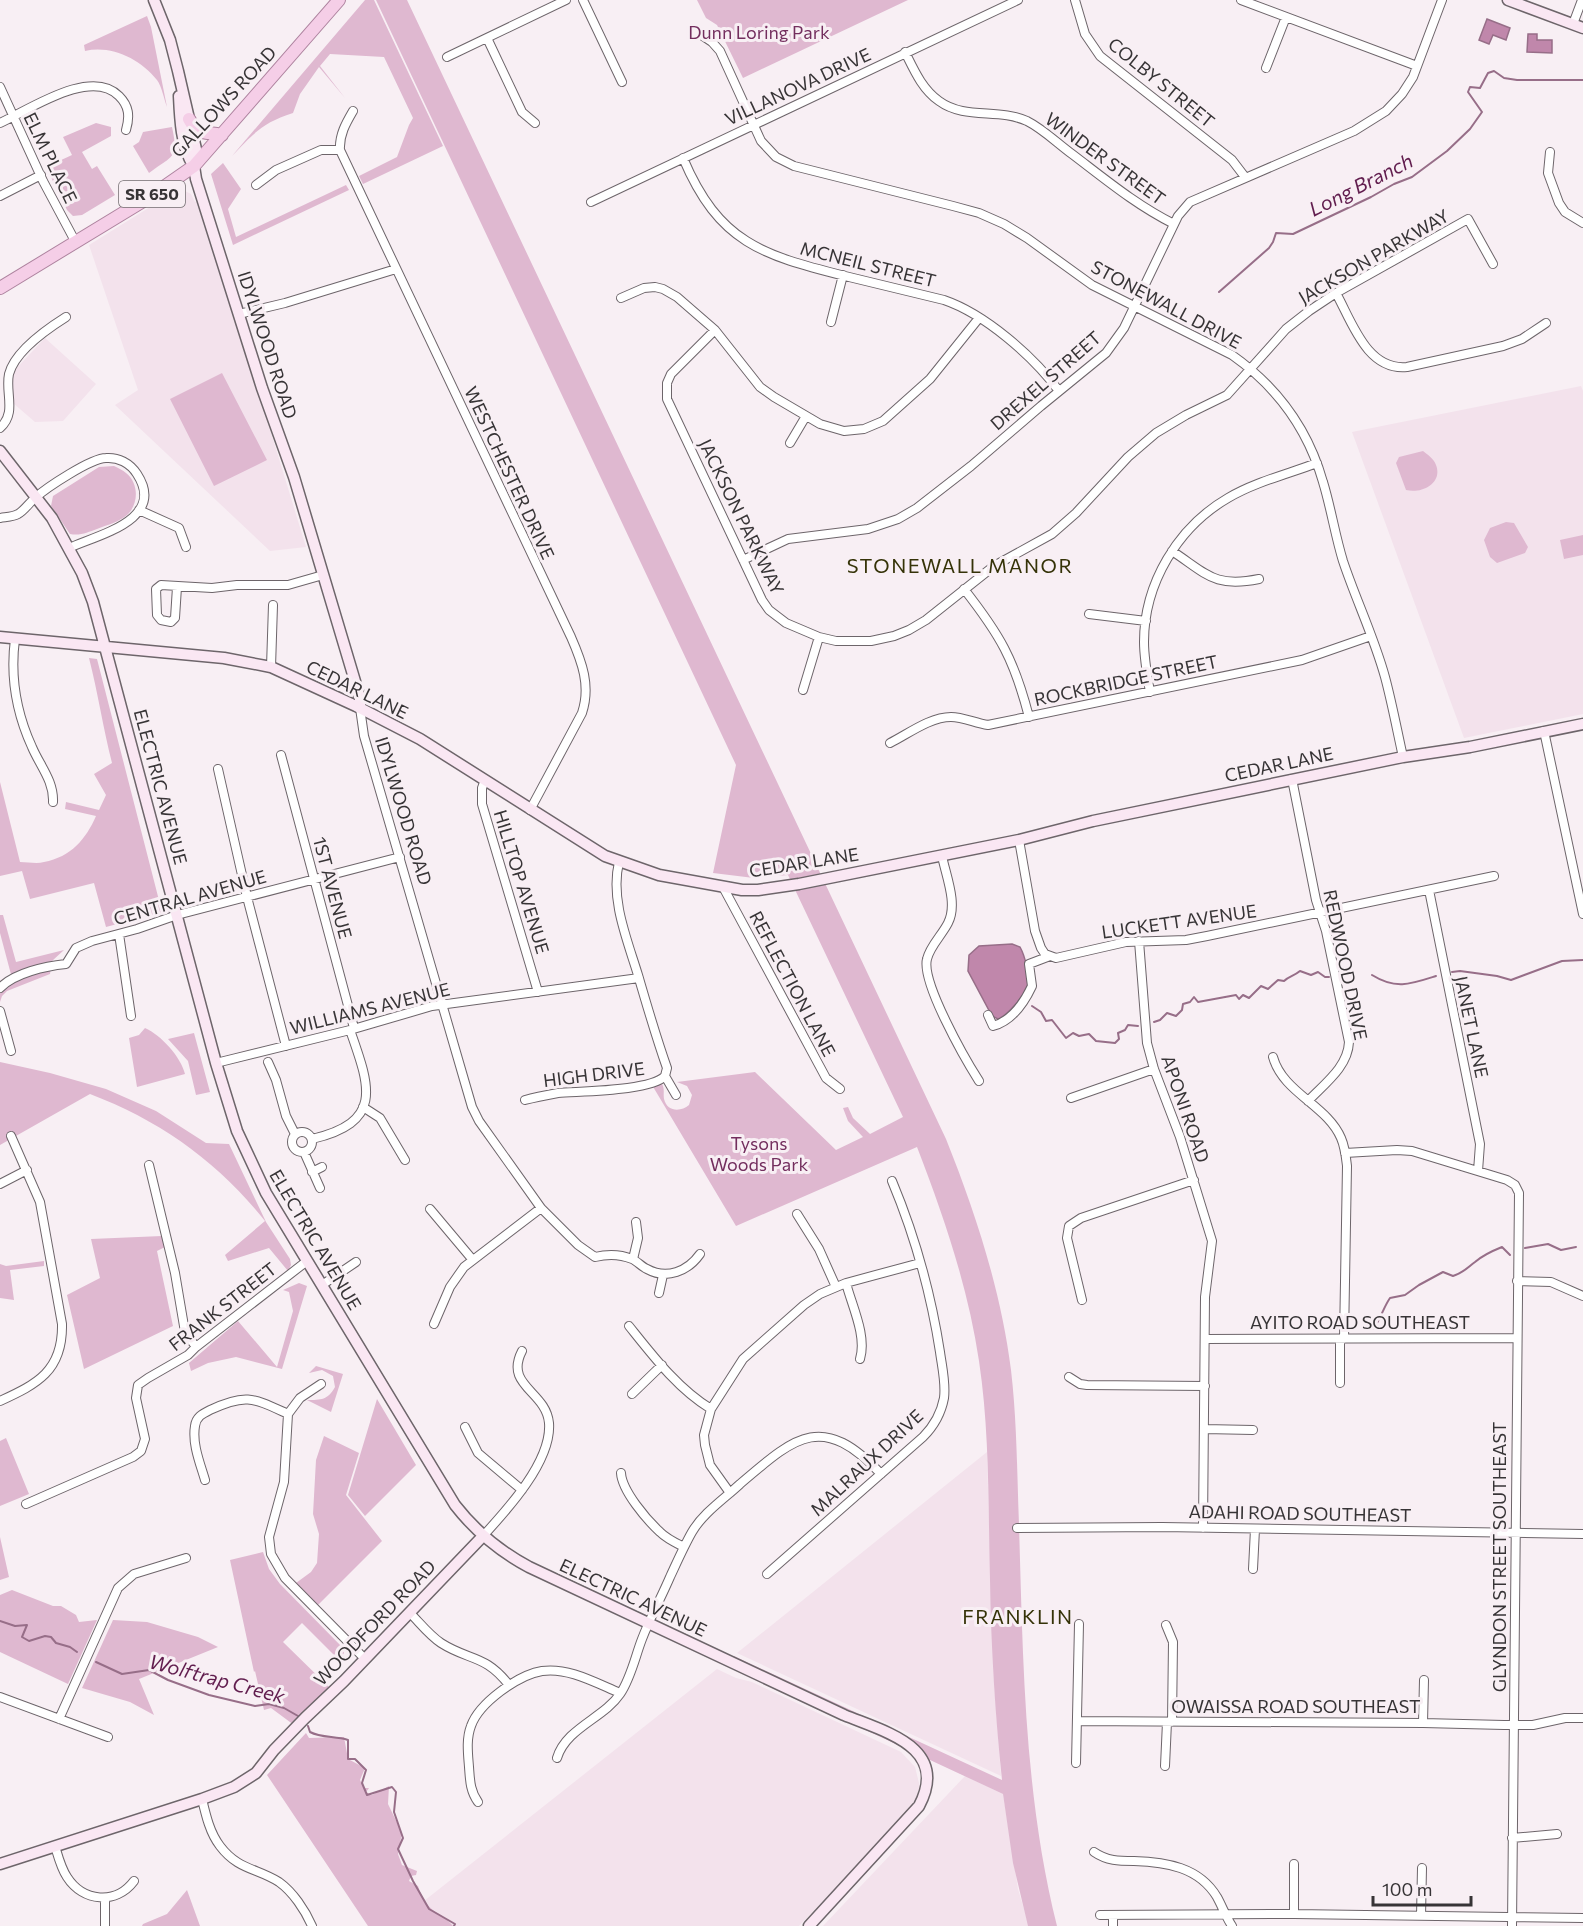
<svg xmlns="http://www.w3.org/2000/svg" width="1583" height="1926" font-family="Commissioner,sans-serif">
<rect width="100%" height="100%" fill="#f8eff4"/>
<path fill="#f3e2ec" d="M 183,190 L 191,194 L 195,202 L 200,200 L 306,547 L 270,551 L 115,405 L 138,390 L 89,245 L 174,192 Z
M 45,338 L 96,384 L 63,421 L 35,422 L 13,403 L 12,373 Z
M 1581,386 L 1583,391 L 1583,714 L 1464,738 L 1352,432 Z
M 987,1452 L 993,1669 L 1001,1776 L 737,1653 Z
M 717,1669 L 736,1678 L 752,1682 L 901,1752 L 915,1767 L 920,1787 L 912,1809 L 799,1926 L 453,1926 L 430,1909 L 424,1901 Z
M 965,1776 L 1003,1794 L 1018,1889 L 1029,1926 L 823,1926 Z"/>
<path fill="#dfb8d0" d="M 365,0 L 374,0 L 443,146 L 363,184 L 359,176 L 397,157 L 409,125 L 413,118 L 384,57 L 330,54 L 320,66 L 345,98 L 319,67 L 300,94 L 293,113 C 262,123 254,133 232,156 Z
M 376,0 L 407,0 L 946,1139 C 976,1214 1001,1291 1011,1370 C 1017,1421 1017,1473 1019,1525 C 1023,1659 1024,1795 1057,1926 L 1028,1926 L 1013,1863 L 1003,1794 L 724,1664 L 734,1656 L 1002,1780 C 995,1714 991,1647 990,1580 C 988,1507 990,1434 979,1361 C 968,1287 944,1217 917,1147 L 736,1226 L 652,1085 L 662,1084 C 665,1090 663,1093 664,1099 C 667,1112 681,1112 689,1105 L 692,1095 L 687,1086 L 677,1082 L 755,1072 L 836,1150 L 863,1137 L 848,1121 L 843,1108 L 848,1107 L 853,1118 L 870,1134 L 903,1117 L 788,875 L 754,878 L 713,873 L 736,765 Z
M 697,0 L 908,0 L 743,78 L 717,25 L 706,18 Z
M 147,16 L 151,27 L 167,107 C 164,99 162,87 157,80 C 140,59 112,45 85,51 L 84,45 Z
M 96,123 L 111,127 L 111,136 L 82,152 L 92,169 L 97,166 L 115,195 L 82,215 L 73,216 L 67,210 L 46,167 L 72,155 L 63,137 Z
M 172,127 C 179,159 173,155 149,173 L 133,146 L 139,142 L 143,132 Z
M 223,163 L 241,189 L 228,209 L 236,237 L 346,185 L 349,190 L 233,245 L 211,174 Z
M 222,373 L 267,460 L 214,486 L 170,399 Z
M 1423,451 C 1428,455 1434,459 1436,465 C 1443,483 1422,494 1406,490 L 1396,463 L 1399,457 Z
M 114,466 C 118,468 123,470 126,473 C 139,483 139,504 127,515 C 119,522 107,525 97,529 C 88,532 81,536 70,534 L 51,506 L 53,496 L 99,467 Z
M 1506,522 L 1514,523 L 1528,547 L 1525,553 L 1497,563 L 1490,557 L 1484,540 L 1490,528 Z
M 1583,535 L 1583,555 L 1564,559 L 1560,540 Z
M 89,658 L 97,659 L 162,912 L 106,927 L 94,883 L 30,899 L 22,871 L 0,876 L 0,782 L 20,862 C 28,862 37,864 44,862 C 71,857 86,839 96,816 L 65,809 L 66,802 L 99,810 L 106,795 L 94,774 L 112,763 C 103,728 98,693 89,658 Z
M 0,915 L 3,915 L 16,962 L 64,950 L 52,961 L 50,974 L 7,991 L 2,996 L 0,1002 L 0,987 L 13,982 L 0,933 Z
M 145,1028 C 161,1035 181,1057 185,1074 L 137,1087 L 129,1038 L 139,1035 Z
M 194,1033 L 210,1092 L 196,1095 L 188,1061 L 168,1039 Z
M 0,1062 L 50,1073 L 106,1089 L 156,1111 L 206,1143 L 229,1144 L 266,1222 L 290,1259 L 291,1265 L 288,1271 L 269,1248 L 228,1261 L 225,1255 L 265,1221 C 218,1162 161,1121 90,1094 L 0,1145 Z
M 162,1236 L 165,1247 L 157,1251 L 173,1326 L 84,1369 L 67,1295 L 100,1278 L 91,1239 Z
M 44,1261 L 44,1266 L 10,1270 L 14,1300 L 0,1298 L 0,1264 L 6,1266 Z
M 299,1283 L 307,1286 L 282,1369 L 236,1357 L 208,1363 L 191,1371 L 189,1363 L 238,1321 L 277,1367 L 293,1311 L 289,1292 L 283,1290 Z
M 316,1366 L 343,1374 L 331,1412 L 307,1400 C 321,1400 328,1400 335,1387 L 333,1376 L 322,1370 L 309,1373 Z
M 377,1399 L 416,1465 L 365,1516 L 348,1495 Z
M 324,1436 L 359,1453 L 346,1495 L 382,1541 L 318,1605 L 296,1583 L 311,1572 L 317,1563 L 319,1534 L 313,1514 L 316,1460 Z
M 6,1438 L 29,1494 L 0,1506 L 0,1441 Z
M 0,1537 L 9,1577 L 0,1580 Z
M 263,1552 L 269,1569 L 280,1584 L 343,1648 L 344,1653 L 339,1660 L 302,1623 L 283,1642 L 330,1688 L 294,1725 L 271,1708 L 264,1710 L 255,1671 L 254,1672 L 230,1560 Z
M 12,1590 L 53,1606 L 61,1606 L 76,1615 L 79,1622 L 97,1620 L 68,1684 L 0,1652 L 0,1595 Z
M 113,1620 L 147,1622 L 198,1637 L 218,1647 L 139,1679 L 154,1715 L 130,1702 L 82,1688 Z
M 306,1733 L 309,1738 L 344,1737 L 348,1759 L 365,1768 L 360,1780 L 364,1788 L 369,1788 L 366,1792 L 372,1795 L 389,1786 L 388,1804 L 402,1833 L 398,1854 L 402,1865 L 417,1871 L 416,1875 L 411,1876 L 409,1881 L 418,1886 C 427,1914 438,1909 453,1926 L 368,1926 L 267,1775 Z
M 187,1890 L 200,1926 L 142,1926 L 143,1924 L 167,1914 Z"/>
<path fill="#c087ab" stroke="#976e88" stroke-width="1.5" d="M 1487,19 L 1510,28 L 1506,40 L 1493,35 L 1489,44 L 1479,40 Z
M 1528,34 L 1537,34 L 1537,40 L 1552,40 L 1552,53 L 1527,52 Z
M 1012,944 L 1020,947 C 1025,956 1029,973 1028,984 C 1027,993 1007,1016 998,1019 L 992,1016 L 968,971 L 969,955 L 979,946 Z"/>
<g fill="none" stroke-linecap="round" stroke-linejoin="round">
<path stroke="#976e88" stroke-width="2" d="M 1219,292 L 1269,248 L 1273,242 L 1276,233 L 1293,234 L 1371,197 L 1394,184 L 1412,177 L 1447,151 L 1470,129 L 1482,112 L 1468,92 L 1470,87 L 1480,88 L 1488,73 L 1494,71 L 1504,78 L 1517,80 L 1583,80
M 1452,972 L 1460,971 L 1497,976 L 1511,980 L 1562,961 L 1583,960
M 1372,975 C 1396,990 1411,984 1436,976
M 1032,1006 L 1041,1012 L 1046,1021 L 1052,1020 L 1066,1038 L 1073,1033 L 1079,1036 L 1089,1034 L 1096,1041 L 1115,1043 L 1119,1039 L 1118,1033 L 1125,1030 L 1128,1025 L 1138,1026
M 1154,1022 L 1160,1020 L 1167,1013 L 1176,1016 L 1182,1010 L 1183,1004 L 1190,1002 L 1194,997 L 1198,1002 L 1236,995 L 1239,999 L 1243,995 L 1249,998 L 1261,986 L 1268,989 L 1278,980 L 1284,981 C 1289,976 1294,976 1300,971 L 1311,975 L 1318,972 L 1325,977 L 1329,977
M 1525,1248 L 1548,1244 L 1561,1250 L 1576,1247
M 1373,1329 C 1381,1319 1383,1308 1390,1298 L 1405,1295 L 1419,1285 L 1443,1272 L 1453,1276 C 1463,1273 1467,1268 1475,1262 C 1483,1255 1492,1251 1502,1247 L 1510,1255
M 0,1621 L 15,1626 L 27,1625 L 22,1637 L 29,1641 L 45,1636 L 51,1637 L 56,1643 L 70,1647 L 77,1652
M 96,1662 L 122,1674 L 149,1670 L 168,1680 L 209,1695 L 255,1706 L 269,1704 L 284,1708 L 298,1716
M 308,1726 L 310,1732 C 321,1738 335,1736 348,1740 L 348,1759 L 355,1759 L 366,1770 L 362,1783 L 367,1795 L 392,1787 L 396,1792 L 394,1812 L 403,1838 L 398,1849 L 413,1881 L 429,1909 L 455,1924 L 454,1926"/>
<g stroke="#6d656a" stroke-width="10">
<path id="street" d="M 583,0 L 622,82
M 1075,0 L 1085,34 L 1100,56 L 1232,160 L 1245,177
M 1241,0 L 1417,66
M 1573,24 L 1582,0
M 703,36 L 712,42 L 720,51 L 761,141 L 776,157 L 794,166 L 953,206 L 979,213 L 1004,224 L 1027,238 L 1092,285 L 1232,355 C 1276,386 1308,429 1323,482 C 1331,508 1335,535 1343,561 C 1356,600 1374,637 1385,677 C 1392,703 1397,730 1403,757
M 487,38 L 522,112 L 535,123
M 905,52 C 914,70 922,89 939,101 C 965,120 998,108 1027,121 C 1043,129 1057,143 1072,154 C 1105,179 1136,205 1174,224
M 447,57 L 566,0
M 1266,68 L 1286,17
M 0,87 L 43,181 L 75,241
M 353,111 C 346,123 339,135 340,150 L 571,637 C 582,662 591,686 582,713 L 530,810
M 0,123 C 29,110 91,67 119,96 C 129,106 130,116 126,130
M 1550,152 L 1548,173 L 1559,203 L 1565,212 L 1583,223
M 683,158 C 719,243 762,255 845,276 C 878,284 911,292 944,300 C 985,314 1033,356 1059,391
M 256,185 L 276,170 L 321,150 L 340,150
M 0,196 L 41,175
M 591,202 L 1018,0
M 1336,293 C 1352,322 1367,371 1407,367 L 1503,346 L 1522,339 L 1546,323
M 621,298 L 644,288 L 655,287 L 663,289 L 677,297 L 715,330 L 760,387 L 774,397 L 820,424 L 844,431 L 864,429 L 883,421 L 930,379 L 979,318
M 239,314 L 285,303 L 396,269
M 831,322 L 843,275
M 715,330 L 671,374 L 667,383 L 667,399 L 762,600 L 769,610 L 786,623 L 819,637 L 836,641 L 871,641 L 894,636 L 909,630 L 926,620 L 994,566 L 1052,534 L 1076,513 L 1128,457 L 1156,433 L 1186,415 L 1227,395 L 1286,329 L 1309,311 L 1336,293 L 1468,219 L 1493,264
M 0,428 C 17,413 5,393 9,374 C 15,351 47,329 66,317
M 790,443 L 806,416
M 139,510 L 179,528 L 186,547
M 0,518 C 5,517 13,517 18,514 C 24,511 29,503 35,498 C 46,488 91,458 106,458 C 118,457 130,463 137,474 C 167,520 97,535 69,548
M 1172,551 C 1207,574 1214,588 1259,579
M 743,560 L 788,539 L 868,529 L 898,519 L 917,508 L 971,466 L 1041,406 L 1106,353 L 1124,328 L 1178,216 L 1190,202 L 1354,131 L 1386,111 L 1402,94 L 1413,77 L 1442,0
M 177,587 L 175,618 L 171,622 L 161,620 L 157,615 L 156,589 L 161,585 L 212,588 L 237,585 L 288,585 L 323,575
M 964,589 C 1000,635 1014,659 1029,717
M 1089,614 L 1146,621
M 15,639 C 10,677 16,712 32,747 C 40,766 54,781 53,802
M 271,667 L 273,605
M 803,690 L 819,637
M 1150,692 C 1147,675 1144,658 1144,642 C 1144,583 1178,527 1228,498 C 1255,482 1288,474 1317,463
M 360,708 L 364,736 L 472,1107 L 479,1121 L 541,1208 L 578,1245 L 595,1257 C 607,1254 620,1254 632,1259 C 637,1261 642,1267 647,1269 C 667,1280 688,1271 700,1254
M 1544,731 L 1583,914
M 890,743 C 908,734 930,717 951,717 C 963,717 975,723 988,725 L 1302,660 L 1371,636
M 281,755 L 354,1028
M 218,769 L 247,897 L 286,1046
M 1292,779 L 1316,900 L 1326,931 L 1349,1042 C 1348,1067 1324,1084 1308,1101
M 485,780 L 482,788 L 482,804 L 538,992
M 1019,840 L 1035,931 L 1041,948 L 1045,954 L 1056,958 L 1126,942 L 1186,940 L 1207,936 L 1494,876
M 942,856 C 946,876 958,904 948,923 C 942,935 930,946 927,959 C 921,982 965,1059 979,1081
M 619,862 C 610,899 627,939 638,975 C 647,1006 656,1037 667,1068 L 665,1076
M 723,887 L 826,1078 L 840,1089
M 1429,890 L 1480,1144 L 1478,1171
M 119,934 L 131,1016
M 1139,941 L 1147,1043 L 1154,1069 L 1180,1137 L 1212,1241 L 1205,1297 L 1203,1528
M 0,988 C 14,973 46,966 66,964 L 76,948 L 92,941 L 137,929 L 177,915 L 400,857
M 0,1011 L 11,1051
M 988,1015 L 993,1026 C 1012,1021 1024,1003 1032,986 L 1029,964 L 1050,956
M 1273,1057 C 1283,1093 1327,1105 1341,1138 C 1345,1147 1346,1157 1347,1166 L 1344,1339
M 268,1062 L 276,1080 L 286,1116 L 295,1134
M 216,1063 L 350,1030 L 432,1006 L 639,978
M 665,1076 L 676,1095
M 1071,1098 L 1154,1069
M 525,1100 C 536,1097 547,1095 558,1093 C 581,1091 651,1091 665,1076
M 363,1107 L 380,1118 L 405,1160
M292 1142a10 10 0 1 1 20 0a10 10 0 1 1-20 0Z
M 312,1139 C 384,1122 370,1087 350,1030
M 304,1152 L 320,1188
M 1345,1153 L 1397,1150 L 1412,1151 L 1507,1180 L 1515,1185 L 1519,1193 L 1512,1926
M 149,1165 L 175,1273 L 185,1332 L 196,1347
M 312,1172 L 322,1167
M 0,1184 L 27,1170
M 430,1209 L 472,1259
M 797,1214 L 819,1249 L 836,1287
M 633,1259 L 638,1238 L 636,1222
M 1517,1281 L 1551,1282 L 1583,1296
M 846,1283 C 852,1306 867,1336 860,1359
M 322,1285 L 356,1262
M 659,1293 L 663,1275
M 1082,1300 L 1067,1238 L 1069,1226 L 1081,1218 L 1194,1180
M 434,1324 L 450,1287 L 464,1267 L 541,1208
M 629,1326 C 653,1356 678,1389 711,1409
M 1205,1339 L 1516,1338
M 1069,1377 L 1080,1384 L 1087,1385 L 1205,1386
M 1340,1383 L 1340,1339
M 321,1384 L 300,1398 L 288,1414 L 284,1482 L 269,1537 L 271,1554 L 285,1578 L 365,1659
M 632,1394 L 662,1365
M 0,1401 C 37,1384 63,1371 62,1324 L 40,1202 L 11,1136
M 465,1427 L 478,1453 L 522,1490
M 1204,1429 L 1253,1430
M 621,1473 C 622,1491 647,1520 660,1532 C 667,1539 676,1543 684,1547
M 205,1480 C 200,1463 192,1444 195,1426 C 196,1417 202,1414 210,1410 C 246,1393 253,1398 288,1414
M 730,1493 L 710,1465 L 705,1445 L 704,1435 L 711,1409 L 743,1359 L 804,1305 L 820,1294 L 846,1283 L 920,1263
M 26,1504 L 133,1457 L 141,1451 L 145,1439 L 136,1398 L 138,1385 L 148,1378 L 188,1355 L 196,1347 L 307,1261
M 1017,1528 L 1162,1527 L 1583,1534
M 483,1536 C 507,1510 552,1461 549,1423 C 546,1391 504,1386 522,1351
M 1253,1569 L 1255,1529
M 767,1574 L 923,1437 C 934,1426 941,1414 944,1398 C 946,1383 942,1367 940,1352 C 931,1294 915,1236 892,1181
M 410,1613 C 420,1623 429,1635 441,1643 C 469,1661 485,1654 509,1685
M 1166,1625 L 1173,1642 L 1172,1722
M 0,1697 L 108,1737
M 59,1719 L 118,1588 L 134,1574 L 186,1558
M 1077,1721 L 1423,1723 L 1504,1725 L 1533,1725 L 1565,1718 L 1583,1718
M 1423,1723 L 1424,1680
M 557,1758 C 566,1728 604,1718 620,1694 C 631,1678 635,1657 642,1639 C 650,1618 661,1598 670,1577 C 677,1562 684,1546 692,1532 C 703,1513 724,1499 740,1484 C 795,1437 822,1411 881,1474
M 1076,1763 L 1079,1624
M 1165,1766 L 1167,1722
M 202,1799 C 206,1816 210,1833 220,1846 C 238,1870 257,1868 279,1882 C 293,1892 305,1910 312,1926
M 478,1802 C 470,1791 470,1780 469,1767 C 468,1754 466,1739 471,1726 C 479,1703 518,1675 542,1671 C 568,1667 596,1683 620,1693
M 1512,1838 L 1557,1834
M 55,1846 C 58,1856 61,1868 67,1877 C 83,1902 116,1905 134,1881
M 1094,1852 C 1107,1861 1119,1861 1134,1861 C 1166,1862 1199,1867 1217,1897 C 1222,1906 1226,1917 1232,1926
M 105,1898 L 105,1926
M 1294,1914 L 1294,1864
M 1100,1915 L 1294,1914 L 1583,1918
M 1113,1915 L 1113,1926
M 1421,1916 L 1422,1868"/>
</g>
<g stroke="#6d656a" stroke-width="13">
<path id="secondary" d="M 154,0 L 170,40 L 178,71 L 196,149 L 194,166 L 196,179 L 262,388 L 294,477 L 360,698 L 360,708
M 1508,0 L 1583,28
M 179,96 C 180,118 181,146 193,165
M 0,451 L 52,518 L 82,573 L 93,602 L 216,1063 L 237,1131 L 266,1193 L 455,1505 C 476,1532 499,1551 529,1567 L 844,1715 C 885,1732 950,1747 919,1806 L 809,1926
M 0,637 L 224,658 L 271,667 L 356,706 L 420,739 L 605,856 L 659,875 L 742,890 L 758,890 L 799,884 L 1019,840 L 1093,821 L 1403,757 L 1470,747 L 1583,724
M 0,1864 L 202,1799 L 234,1787 L 256,1773 L 274,1750 L 305,1718 L 344,1681 L 483,1536"/>
</g>
<g stroke="#ae839f" stroke-width="14">
<path id="primary" d="M 189,119 C 199,137 205,131 222,135
M 0,288 L 148,198 L 194,166 L 339,0"/>
</g>
<use href="#street" stroke="#fff" stroke-width="8"/>
<use href="#secondary" stroke="#fae7f3" stroke-width="10"/>
<use href="#primary" stroke="#f5cee7" stroke-width="12"/>
</g>
<g text-anchor="middle" stroke-width="6" stroke-linejoin="round" paint-order="stroke">
<rect fill="#f8eff4" stroke="#716c6f" stroke-width="1.5" x="119" y="181" width="66" height="26" rx="4.5"/>
<g font-size="16" font-weight="bold" fill="#373436">
<text x="152" y="200">SR 650</text>
</g>
<g font-size="18" fill="#732e5e" stroke="#f8eff4">
<text x="759" y="39">Dunn Loring Park</text>
<text x="759" y="1150">Tysons<tspan x="759" dy="21">Woods Park</tspan></text>
</g>
<g font-size="18" fill="#373436" stroke="#f8eff4">
<text transform="translate(1161 83) rotate(39)" y="6">COLBY STREET</text>
<text transform="translate(798 87) rotate(-25)" y="6">VILLANOVA DRIVE</text>
<text transform="translate(224 102) rotate(-47)" y="6">GALLOWS ROAD</text>
<text transform="translate(50 158) rotate(64)" y="6">ELM PLACE</text>
<text transform="translate(1105 159) rotate(36)" y="6">WINDER STREET</text>
<text transform="translate(1374 257) rotate(-30)" y="6">JACKSON PARKWAY</text>
<text transform="translate(868 265) rotate(14)" y="6">MCNEIL STREET</text>
<text transform="translate(1166 305) rotate(28)" y="6">STONEWALL DRIVE</text>
<text transform="translate(267 345) rotate(72)" y="6">IDYLWOOD ROAD</text>
<text transform="translate(1046 381) rotate(-41)" y="6">DREXEL STREET</text>
<text transform="translate(509 473) rotate(65)" y="6">WESTCHESTER DRIVE</text>
<text transform="translate(741 517) rotate(64)" y="6">JACKSON PARKWAY</text>
<text transform="translate(1126 681) rotate(-12)" y="6">ROCKBRIDGE STREET</text>
<text transform="translate(357 690) rotate(26)" y="6">CEDAR LANE</text>
<text transform="translate(1279 765) rotate(-12)" y="6">CEDAR LANE</text>
<text transform="translate(160 787) rotate(75)" y="6">ELECTRIC AVENUE</text>
<text transform="translate(403 811) rotate(73)" y="6">IDYLWOOD ROAD</text>
<text transform="translate(804 863) rotate(-9)" y="6">CEDAR LANE</text>
<text transform="translate(521 882) rotate(73)" y="6">HILLTOP AVENUE</text>
<text transform="translate(332 888) rotate(75)" y="6">1ST AVENUE</text>
<text transform="translate(190 898) rotate(-16)" y="6">CENTRAL AVENUE</text>
<text transform="translate(1179 922) rotate(-8)" y="6">LUCKETT AVENUE</text>
<text transform="translate(1345 965) rotate(78)" y="6">REDWOOD DRIVE</text>
<text transform="translate(792 984) rotate(62)" y="6">REFLECTION LANE</text>
<text transform="translate(370 1009) rotate(-14)" y="6">WILLIAMS AVENUE</text>
<text transform="translate(1471 1027) rotate(78)" y="6">JANET LANE</text>
<text transform="translate(594 1075) rotate(-7)" y="6">HIGH DRIVE</text>
<text transform="translate(1185 1109) rotate(71)" y="6">APONI ROAD</text>
<text transform="translate(315 1240) rotate(59)" y="6">ELECTRIC AVENUE</text>
<text transform="translate(223 1307) rotate(-38)" y="6">FRANK STREET</text>
<text x="1360" y="1329">AYITO ROAD SOUTHEAST</text>
<text transform="translate(867 1463) rotate(-43)" y="6">MALRAUX DRIVE</text>
<text transform="translate(1300 1514) rotate(1)" y="6">ADAHI ROAD SOUTHEAST</text>
<text transform="translate(1500 1557) rotate(-90)" y="6">GLYNDON STREET SOUTHEAST</text>
<text transform="translate(633 1598) rotate(25)" y="6">ELECTRIC AVENUE</text>
<text transform="translate(375 1623) rotate(-46)" y="6">WOODFORD ROAD</text>
<text x="1296" y="1713">OWAISSA ROAD SOUTHEAST</text>
</g>
<g font-size="20" font-style="italic" fill="#611d4e" stroke="#f8eff4">
<text transform="translate(1361 185) rotate(-27)" y="7">Long Branch</text>
<text transform="translate(217 1679) rotate(15)" y="7">Wolftrap Creek</text>
</g>
<g font-size="20" letter-spacing="1.5" fill="#353308" stroke="#f8eff4">
<text x="960" y="573">STONEWALL MANOR</text>
<text x="1018" y="1624">FRANKLIN</text>
</g>
</g>
<path d="M1373 1896v9h98v-9" fill="none" stroke="#373436" stroke-width="3"/>
<text x="1382" y="1896" font-size="18" fill="#373436" stroke="#f8eff4" stroke-width="4.5" paint-order="stroke">100 m</text>
</svg>
